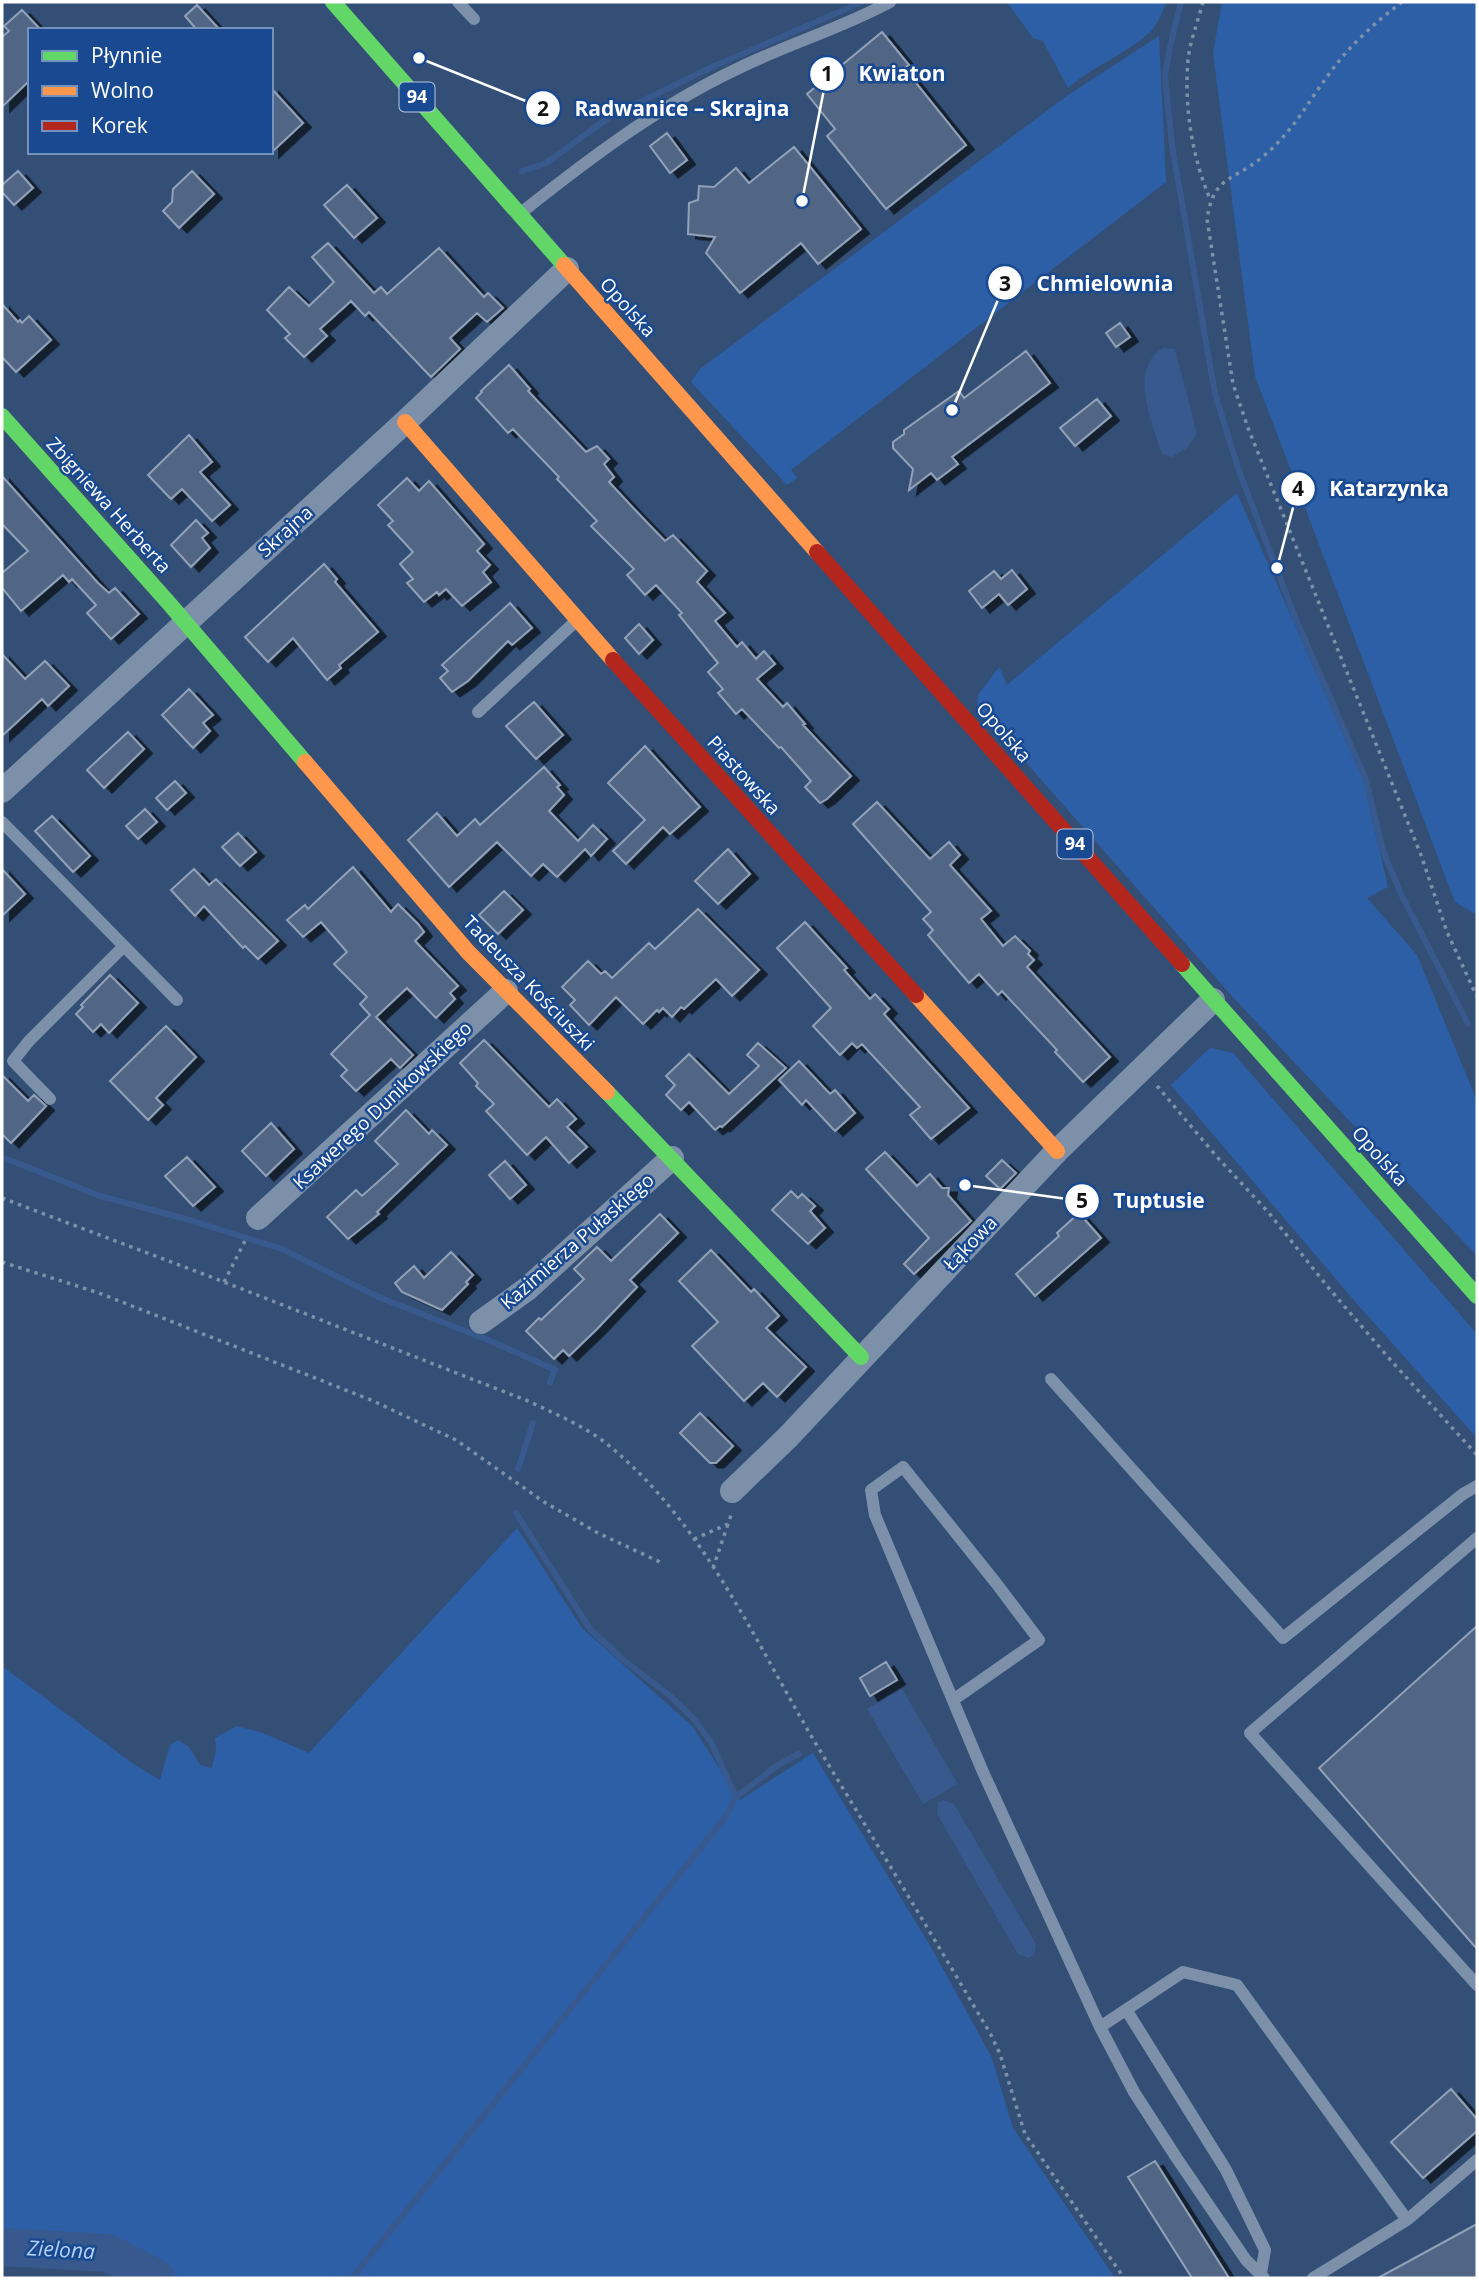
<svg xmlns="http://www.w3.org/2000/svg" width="1479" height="2280" font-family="'Open Sans',sans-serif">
<defs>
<filter id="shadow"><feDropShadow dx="8" dy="4.5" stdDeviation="0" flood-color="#0009"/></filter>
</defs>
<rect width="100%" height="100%" fill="#344f76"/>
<path fill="#2d5fa7" d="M 1007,2 L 1167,2 C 1162,11 1158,24 1151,31 C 1127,54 1093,66 1068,88 L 1043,41 L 1033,38 Z
M 1222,2 L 1477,2 L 1477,915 L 1455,902 L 1255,376 L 1213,53 Z
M 1159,36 L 1166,182 L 791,470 L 797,478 L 787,485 L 691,382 L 700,369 L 1068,95 Z
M 1237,493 L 1363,780 L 1388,887 L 1367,898 L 1417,955 L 1477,1101 L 1477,1256 L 1231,995 L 977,707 L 978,695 L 999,667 L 1007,685 Z
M 1210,1048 L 1233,1053 L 1477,1334 L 1477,1438 L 1358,1305 L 1171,1085 Z
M 517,1528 L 582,1628 L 692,1726 L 740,1800 L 813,1753 L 932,1949 L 992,2058 L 1013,2128 L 1115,2278 L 170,2278 C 156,2270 142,2261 127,2254 C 90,2236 42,2242 2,2242 L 2,1666 L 132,1763 L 160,1780 L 170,1745 L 178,1740 L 189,1747 L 200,1765 L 212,1768 L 216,1750 L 215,1738 L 237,1726 L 263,1733 L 309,1753 Z"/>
<path fill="#38598d" d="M 1163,348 L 1175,349 L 1197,434 L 1187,448 L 1172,457 L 1162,454 C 1152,423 1128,368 1163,348 Z
M 902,1689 L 958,1784 L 923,1804 L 867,1709 Z
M 943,1800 L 954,1804 L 1036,1944 L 1034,1955 L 1029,1958 L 1018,1954 L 937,1814 L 938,1803 Z"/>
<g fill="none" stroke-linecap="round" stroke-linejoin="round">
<path stroke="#38598d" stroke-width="6" d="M 1181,2 L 1169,51 L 1165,77 L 1172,145 L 1215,394 L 1239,471 L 1295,617 L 1366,780 L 1383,851 L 1401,894 L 1468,1024
M 522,171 L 546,163 L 611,116 L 710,68 L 862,2
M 2,1157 L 100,1196 L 186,1219 L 282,1249 L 381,1298 L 493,1342 L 555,1370 L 550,1382
M 518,1469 L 533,1423
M 516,1513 L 590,1629 L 621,1658 L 670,1696 L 692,1717 L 711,1742 L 736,1797
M 352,2278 L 724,1819 L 736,1797 L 778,1765 L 799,1754"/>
<path stroke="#38598d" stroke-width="38" d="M 2,2247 L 108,2253 L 156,2278"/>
</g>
<path fill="#516685" stroke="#91a1b7" stroke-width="2" filter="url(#shadow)" d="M 197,5 L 220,30 L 197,30 L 185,16 Z
M 22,10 L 41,30 L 30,30 L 30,80 L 2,107 L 2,37 L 9,31 L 4,26 Z
M 882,32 L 909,65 L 904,68 L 966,145 L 886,209 L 827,136 L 835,129 L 807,94 Z
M 271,88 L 303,123 L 271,153 Z
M 667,133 L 687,160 L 670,173 L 650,146 Z
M 794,147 L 861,229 L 818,264 L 801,243 L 740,293 L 706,253 L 715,237 L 688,234 L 689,203 L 698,200 L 699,186 L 714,187 L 736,168 L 749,183 Z
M 18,171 L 33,188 L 14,205 L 2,192 L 2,185 Z
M 192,171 L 214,194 L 179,228 L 163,211 L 172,202 L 173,189 Z
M 347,185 L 377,218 L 354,238 L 324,205 Z
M 328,243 L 374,293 L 381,287 L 387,294 L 439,248 L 484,297 L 488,293 L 503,308 L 487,322 L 477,313 L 450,338 L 460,349 L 431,377 L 369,312 L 365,316 L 351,301 L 320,329 L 327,336 L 304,357 L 285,338 L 290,334 L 267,310 L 289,287 L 309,306 L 334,282 L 312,257 Z
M 2,304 L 18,322 L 20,320 L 22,323 L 29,316 L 51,340 L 16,372 L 2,357 Z
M 1120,323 L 1130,337 L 1116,347 L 1106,333 Z
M 1026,351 L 1050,383 L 952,457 L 958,464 L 937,480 L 931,473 L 909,490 L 913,469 L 893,448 L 893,442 L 904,434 L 904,430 L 959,391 L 964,398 Z
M 509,365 L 530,389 L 528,391 L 586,452 L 597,446 L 609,459 L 604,464 L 614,477 L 609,482 L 638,513 L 665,541 L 673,535 L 707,571 L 697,582 L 725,613 L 715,621 L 737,647 L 742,642 L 756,659 L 764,651 L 775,664 L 757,679 L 783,707 L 787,703 L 805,724 L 803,725 L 851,776 L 827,799 L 820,803 L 805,787 L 811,781 L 781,747 L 779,748 L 742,709 L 736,714 L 718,693 L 723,689 L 708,672 L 718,663 L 679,615 L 682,613 L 656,585 L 645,595 L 627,575 L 634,569 L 591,526 L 597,521 L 557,479 L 559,477 L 513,429 L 508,433 L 476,398 L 482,392 L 481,391 Z
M 1097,399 L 1111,416 L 1075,446 L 1060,428 Z
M 189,435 L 212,462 L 200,472 L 230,505 L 212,521 L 182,489 L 171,499 L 148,475 Z
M 2,476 L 98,583 L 109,593 L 115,588 L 139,614 L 111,639 L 87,613 L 96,605 L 72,579 L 69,582 L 63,575 L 21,611 L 2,588 L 2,573 L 28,551 L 2,524 Z
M 407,478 L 419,491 L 429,481 L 484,544 L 477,551 L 490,565 L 483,572 L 491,582 L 462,606 L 446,589 L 439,595 L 437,592 L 424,602 L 407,583 L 413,579 L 400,564 L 413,552 L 388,525 L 393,521 L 378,505 Z
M 196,520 L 208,533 L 202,538 L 210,548 L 191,567 L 171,545 Z
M 324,564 L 337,579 L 335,582 L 378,632 L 339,665 L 341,668 L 327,680 L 293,638 L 268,662 L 245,637 Z
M 1012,570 L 1027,589 L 1008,605 L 999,594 L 982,608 L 969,591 L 994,571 L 1001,579 Z
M 510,603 L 532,628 L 512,645 L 508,641 L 468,681 L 452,692 L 440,678 L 448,671 L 442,665 Z
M 639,624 L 653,640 L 639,654 L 625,638 Z
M 2,654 L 25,679 L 45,661 L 69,686 L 48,706 L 42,699 L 2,736 Z
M 189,689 L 213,715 L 203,723 L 210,731 L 193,748 L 162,715 Z
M 534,702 L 563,735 L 536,759 L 506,726 Z
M 128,732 L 144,749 L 104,788 L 87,770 Z
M 645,746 L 700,807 L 670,834 L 663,827 L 626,864 L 613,851 L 645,820 L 608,783 Z
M 544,767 L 560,785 L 557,787 L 564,795 L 549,811 L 578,841 L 593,825 L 607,839 L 591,856 L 585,849 L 557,877 L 543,864 L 531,876 L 497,842 L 449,887 L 408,840 L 437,813 L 457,836 L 475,819 L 480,825 Z
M 175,781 L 186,793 L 167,810 L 156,798 Z
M 877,802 L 930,859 L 949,842 L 960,855 L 950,865 L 991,911 L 981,919 L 1003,946 L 1015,936 L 1030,951 L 1028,954 L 1034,960 L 1027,967 L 1110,1057 L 1083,1082 L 1055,1052 L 1057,1050 L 1002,991 L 998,995 L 979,974 L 969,983 L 928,935 L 933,930 L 923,919 L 931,912 L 853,824 Z
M 145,809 L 157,822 L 138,839 L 126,826 Z
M 52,816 L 90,856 L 73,872 L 35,831 Z
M 238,833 L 256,852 L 240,866 L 222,847 Z
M 728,849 L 750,874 L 718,904 L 695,881 Z
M 353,867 L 391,912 L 398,904 L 418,924 L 424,932 L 415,941 L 458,986 L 450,993 L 455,999 L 436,1018 L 407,988 L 376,1017 L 413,1055 L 400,1068 L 391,1059 L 356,1091 L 341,1076 L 347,1070 L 331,1054 L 370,1015 L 360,1004 L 367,997 L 334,964 L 347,952 L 321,922 L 303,937 L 287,920 L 305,905 L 308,909 Z
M 2,869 L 25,894 L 2,916 Z
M 194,869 L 209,885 L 216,879 L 278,941 L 258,959 L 245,946 L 243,948 L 204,906 L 195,916 L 171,890 Z
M 504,891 L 523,910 L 498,934 L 479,915 Z
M 698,909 L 759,970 L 732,996 L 716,979 L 684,1009 L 681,1007 L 672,1017 L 663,1008 L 659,1012 L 657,1010 L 643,1024 L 616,997 L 589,1025 L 570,1005 L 575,1000 L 562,987 L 588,961 L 601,974 L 605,971 L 612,978 L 649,943 L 655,949 Z
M 805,922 L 847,968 L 844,970 L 870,999 L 875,994 L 889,1009 L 884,1014 L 969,1108 L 931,1139 L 910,1115 L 920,1107 L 862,1044 L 857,1048 L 852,1043 L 840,1055 L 813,1026 L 831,1008 L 777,948 Z
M 110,975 L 138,1003 L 109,1033 L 101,1024 L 93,1032 L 76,1014 L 83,1007 L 81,1005 Z
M 166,1026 L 196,1057 L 156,1098 L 163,1105 L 148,1120 L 110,1081 Z
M 484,1040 L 549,1107 L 557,1099 L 576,1119 L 567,1127 L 587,1147 L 569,1163 L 546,1137 L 527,1155 L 486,1111 L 494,1104 L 476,1086 L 478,1083 L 460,1063 Z
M 758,1043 L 786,1068 L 722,1127 L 720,1126 L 715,1130 L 689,1102 L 681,1110 L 666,1095 L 675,1085 L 666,1076 L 689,1054 L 729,1094 L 759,1066 L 747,1055 Z
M 799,1061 L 830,1094 L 835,1090 L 855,1113 L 835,1131 L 806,1100 L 802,1105 L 779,1080 Z
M 2,1075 L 28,1101 L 34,1095 L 46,1106 L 11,1143 L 2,1134 Z
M 406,1110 L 429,1134 L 432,1130 L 447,1145 L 377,1212 L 379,1214 L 348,1239 L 327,1217 L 356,1190 L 362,1196 L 398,1164 L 375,1141 Z
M 271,1123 L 294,1149 L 266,1176 L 242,1151 Z
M 885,1152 L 917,1186 L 930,1174 L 942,1188 L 949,1188 L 948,1195 L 971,1221 L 914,1274 L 904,1264 L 929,1238 L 866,1169 Z
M 187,1157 L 215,1187 L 193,1206 L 165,1176 Z
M 1002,1160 L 1016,1173 L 1000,1189 L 986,1176 Z
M 505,1161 L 526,1185 L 510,1199 L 489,1175 Z
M 791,1191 L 798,1198 L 802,1194 L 815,1206 L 810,1211 L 825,1228 L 808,1244 L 772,1210 Z
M 1079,1213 L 1101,1238 L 1035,1296 L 1016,1274 L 1059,1236 L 1057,1233 Z
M 660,1214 L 678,1233 L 630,1280 L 637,1287 L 597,1329 L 569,1356 L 563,1350 L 554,1359 L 526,1331 L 539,1318 L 541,1320 L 584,1279 L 574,1269 L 597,1247 L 611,1261 Z
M 711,1250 L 751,1292 L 754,1289 L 779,1316 L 766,1328 L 806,1367 L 777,1397 L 763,1383 L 744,1401 L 692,1346 L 718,1322 L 679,1281 Z
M 451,1252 L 473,1275 L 466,1282 L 468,1284 L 442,1310 L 402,1292 L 395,1283 L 414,1266 L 424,1278 Z
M 700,1413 L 733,1446 L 716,1463 L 710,1463 L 680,1433 Z
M 1477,1626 L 1477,1949 L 1319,1768 Z
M 886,1662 L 897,1680 L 870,1696 L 860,1678 Z
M 1451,2089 L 1477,2119 L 1477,2131 L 1423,2178 L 1391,2142 Z
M 1155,2161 L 1229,2278 L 1192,2278 L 1128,2177 Z
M 1477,2224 L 1477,2278 L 1378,2278 Z"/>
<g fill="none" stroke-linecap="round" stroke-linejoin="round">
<path stroke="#7c90a9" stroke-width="3.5" stroke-dasharray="3.5 5" stroke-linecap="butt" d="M 1203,2 C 1198,21 1190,41 1188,60 C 1184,107 1192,156 1210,199
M 1402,2 C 1377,21 1351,44 1332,70 C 1309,100 1292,134 1261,158 C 1232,182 1214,175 1207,219 L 1233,384 L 1248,428 L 1421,855 L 1447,932 L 1477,997
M 1157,1086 L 1217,1157 L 1269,1213 L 1327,1286 L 1394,1364 L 1477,1455
M 2,1198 L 224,1282 L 528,1401 C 555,1414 583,1425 607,1444 C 701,1520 753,1637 813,1739 C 873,1838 933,1936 991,2035 L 1000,2054 L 1025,2134 L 1124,2278
M 2,1262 L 99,1293 L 371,1400 L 456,1440 L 544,1502 L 598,1533 L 662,1563
M 224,1282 L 247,1237
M 694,1539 L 728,1524 L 732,1512
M 713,1568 L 728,1524"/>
<path stroke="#7c90a9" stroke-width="12" d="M 458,2 L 474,19
M 522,212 C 590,158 660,105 739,68 C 788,44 842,28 890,2
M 478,712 L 576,621
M 2,822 L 177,1000
M 50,1099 L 13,1061 L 29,1041 L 124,946
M 1051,1379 L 1283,1638 L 1463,1494 L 1477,1486
M 1477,1538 L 1250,1733 L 1477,1985
M 953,1700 L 1039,1640 L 996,1583 L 903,1467 L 871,1490 L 875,1515 L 983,1772 L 1100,2027
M 1127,2011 L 1226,2170 L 1265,2250 L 1261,2273
M 1407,2220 L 1477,2160
M 1264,2278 L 1246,2260 L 1176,2157 L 1134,2092 L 1100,2027 L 1183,1972 L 1237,1985 L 1407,2220 L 1313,2278"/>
<path stroke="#7c90a9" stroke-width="24" d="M 2,791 L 405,422 L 567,269
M 258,1218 L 506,991
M 481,1322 L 527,1289 L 672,1158
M 732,1491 L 788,1437 L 1057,1151 L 1213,1000"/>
<path stroke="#63d668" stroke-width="16" d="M 333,2 L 564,265
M 2,416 L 167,601 L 305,762
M 1182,964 L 1477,1296
M 607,1092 L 861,1357"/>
<path stroke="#ff974d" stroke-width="16" d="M 564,265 L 817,552
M 405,422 L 613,660
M 305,762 L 468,952 L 607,1092
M 916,995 L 1057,1151"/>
<path stroke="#b3261e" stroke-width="16" d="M 817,552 L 1182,964
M 613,660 L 916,995"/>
</g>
<g text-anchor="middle" stroke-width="5" stroke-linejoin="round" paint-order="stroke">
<g fill="#194991" stroke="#bac8de" stroke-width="2">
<rect x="399.5" y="82.5" width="35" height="29" rx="5"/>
<rect x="1057.5" y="829.5" width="35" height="29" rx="5"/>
</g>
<g font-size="18" font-weight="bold" fill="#fff">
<text x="417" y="103">94</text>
<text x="1075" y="850">94</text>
</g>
<g font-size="19" fill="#fff" stroke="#194991">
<text transform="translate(628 307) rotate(48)" y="7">Opolska</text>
<text transform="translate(109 505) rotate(48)" y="7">Zbigniewa Herberta</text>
<text transform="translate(285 531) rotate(-42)" y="7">Skrajna</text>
<text transform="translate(1004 732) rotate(49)" y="7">Opolska</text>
<text transform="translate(744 775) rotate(48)" y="7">Piastowska</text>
<text transform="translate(529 983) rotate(46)" y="7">Tadeusza Kościuszki</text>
<text transform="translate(382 1105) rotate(-43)" y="7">Ksawerego Dunikowskiego</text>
<text transform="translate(1380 1156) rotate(48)" y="7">Opolska</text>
<text transform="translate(577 1241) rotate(-41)" y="7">Kazimierza Pułaskiego</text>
<text transform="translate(970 1243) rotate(-46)" y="7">Łąkowa</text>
</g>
<g font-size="21" font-style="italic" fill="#b4d0f6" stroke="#194991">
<text transform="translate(61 2250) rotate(3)" y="7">Zielona</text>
</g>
</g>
<path fill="none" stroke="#fff" stroke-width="2.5" d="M802 201L827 74M419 58L543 108M952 410L1005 283M1277 568L1298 489M965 1185L1082 1201"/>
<g fill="#fff" stroke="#194991" stroke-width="2.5">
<circle cx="802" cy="201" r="7"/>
<circle cx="419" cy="58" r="7"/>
<circle cx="952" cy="410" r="7"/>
<circle cx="1277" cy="568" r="7"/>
<circle cx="965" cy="1185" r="7"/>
<circle cx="827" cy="74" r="18"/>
<circle cx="543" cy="108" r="18"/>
<circle cx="1005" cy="283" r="18"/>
<circle cx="1298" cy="489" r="18"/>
<circle cx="1082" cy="1201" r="18"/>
</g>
<g font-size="21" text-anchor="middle" font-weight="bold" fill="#111">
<text x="827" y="81">1</text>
<text x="543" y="116">2</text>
<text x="1005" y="291">3</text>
<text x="1298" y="496">4</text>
<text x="1082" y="1208">5</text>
</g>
<g font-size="21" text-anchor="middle" font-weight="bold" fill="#fff" stroke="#194991" stroke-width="5" stroke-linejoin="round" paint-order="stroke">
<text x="902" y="81">Kwiaton</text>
<text x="682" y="116">Radwanice – Skrajna</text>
<text x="1105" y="291">Chmielownia</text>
<text x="1389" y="496">Katarzynka</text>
<text x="1159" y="1208">Tuptusie</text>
</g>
<rect width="1479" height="2280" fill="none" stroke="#ffffff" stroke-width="7"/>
<rect x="28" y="28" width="245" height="126" fill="#194991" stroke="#7592bd" stroke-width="2"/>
<rect x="42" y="51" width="35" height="10" fill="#63d668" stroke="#7592bd" stroke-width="2"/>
<text x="91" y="63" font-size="21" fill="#ffffff">Płynnie</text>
<rect x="42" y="86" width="35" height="10" fill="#ff974d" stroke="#7592bd" stroke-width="2"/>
<text x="91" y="98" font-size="21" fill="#ffffff">Wolno</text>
<rect x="42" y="121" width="35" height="10" fill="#b3261e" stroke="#7592bd" stroke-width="2"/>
<text x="91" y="133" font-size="21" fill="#ffffff">Korek</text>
</svg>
